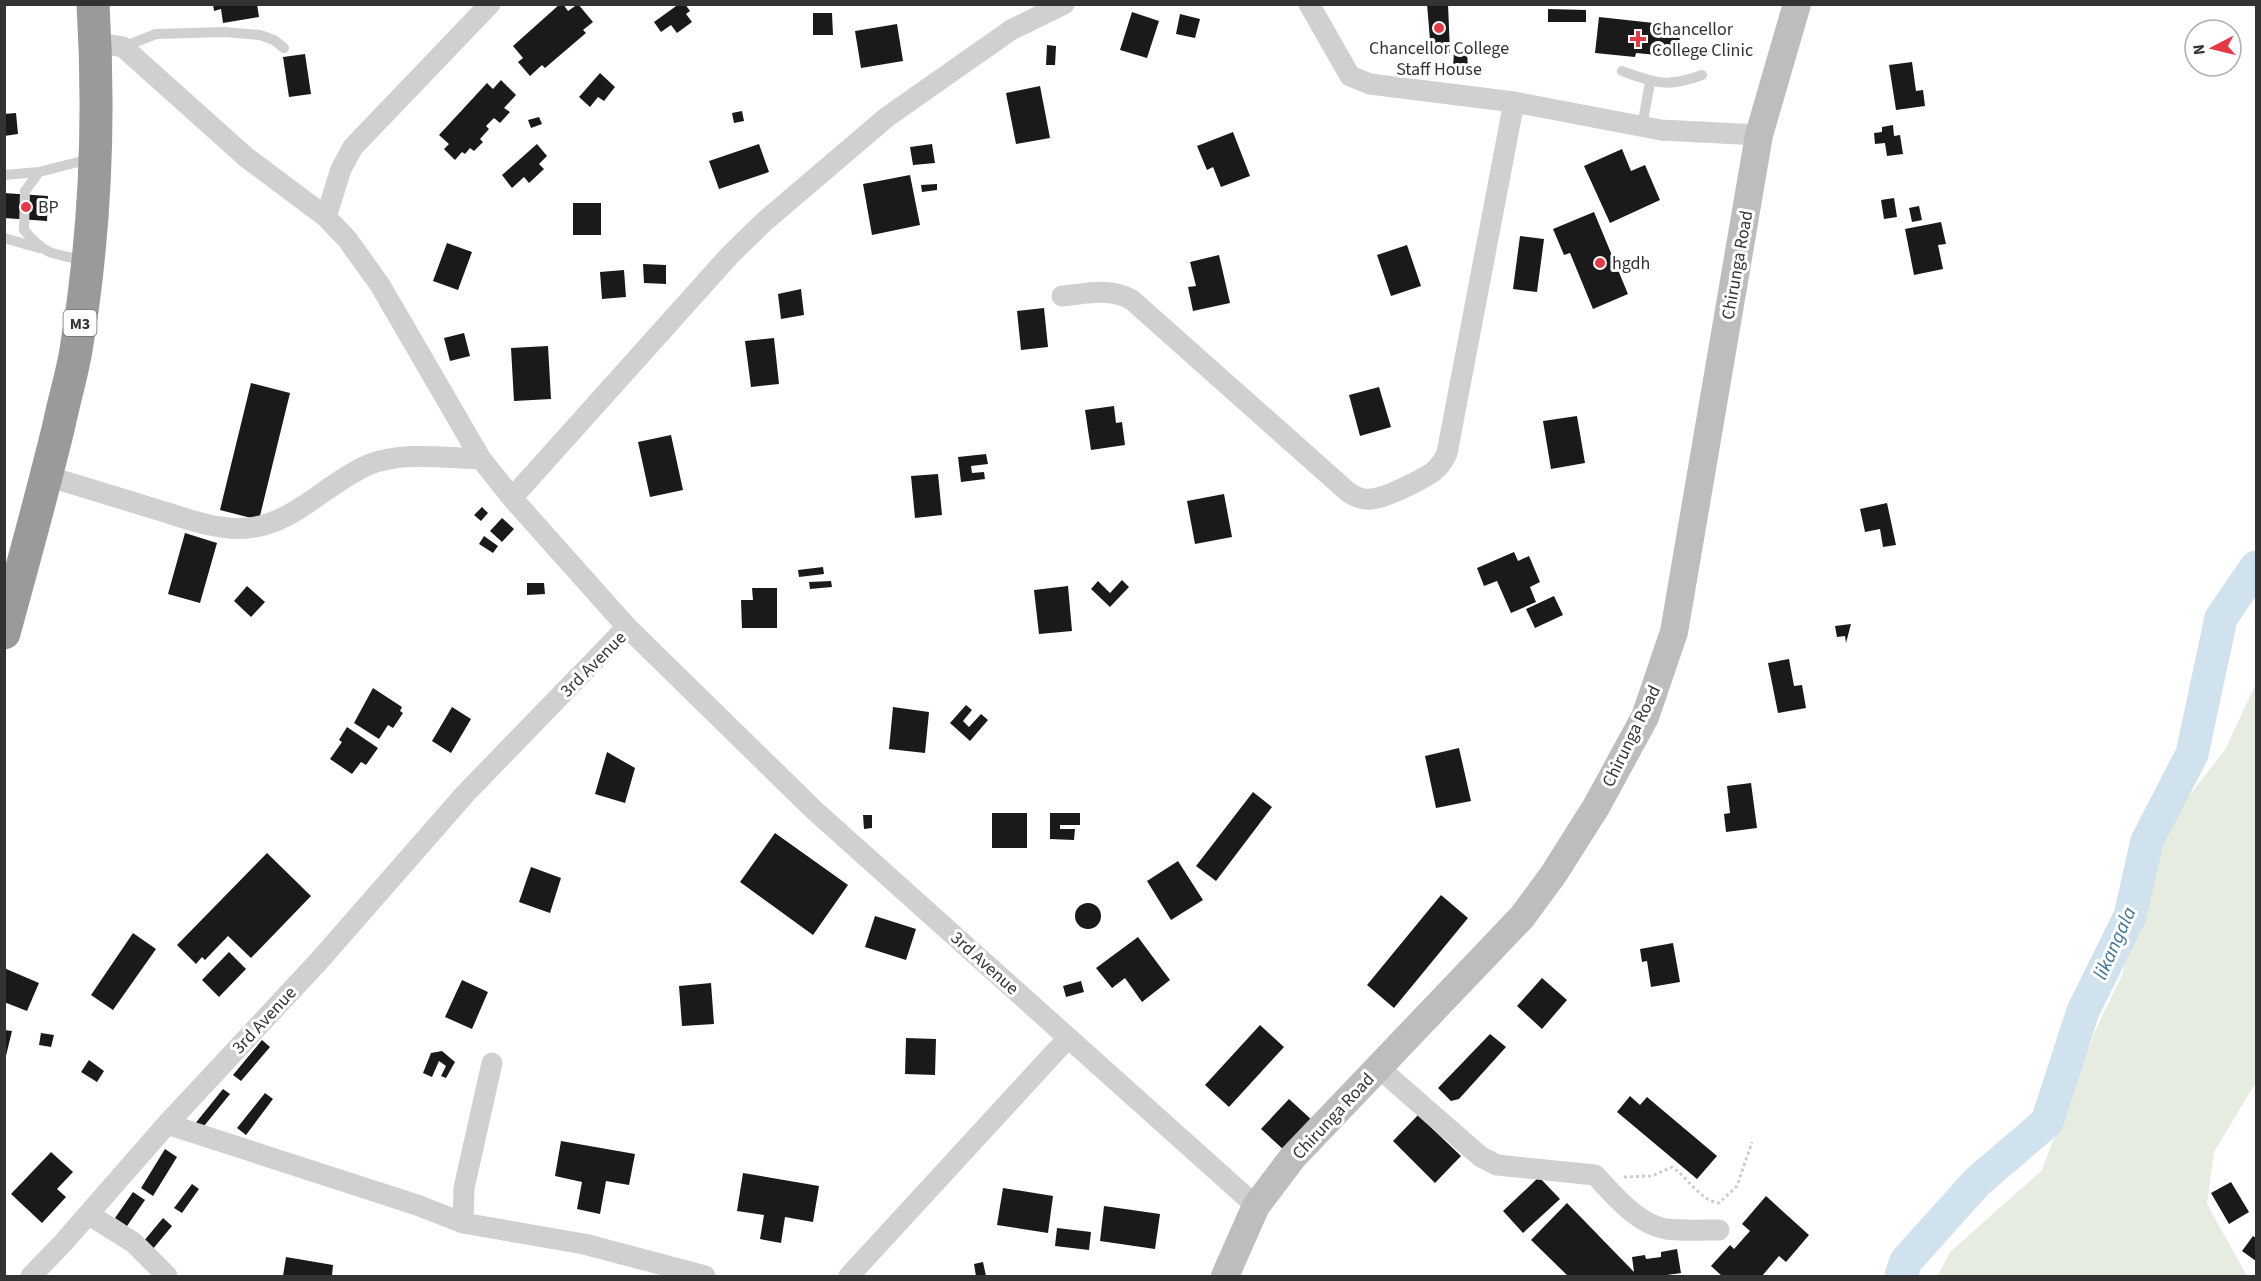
<svg xmlns="http://www.w3.org/2000/svg" width="2261" height="1281" font-family="'Source Sans 3',sans-serif">
<rect width="100%" height="100%" fill="#fff"/>
<path fill="#e6ecdf" d="M 2256,683 L 2256,1082 L 2214,1152 L 2207,1204 L 2247,1276 L 1938,1276 L 1950,1252 L 2042,1170 L 2094,1033 L 2123,973 L 2137,893 L 2173,816 L 2225,750 Z"/>
<g fill="none" stroke-linecap="round" stroke-linejoin="round">
<path stroke="#cfe2ee" stroke-width="33" d="M 1901,1276 L 1906,1261 L 1977,1182 L 2047,1122 L 2083,1011 L 2130,916 L 2147,841 L 2192,754 L 2221,618 L 2256,567"/>
</g>
<path fill="#1a1a1a" d="M 213,4 L 257,4 L 259,17 L 223,23 L 221,9 L 214,11 Z
M 560,4 L 563,4 L 568,11 L 578,4 L 593,22 L 583,30 L 586,33 L 545,68 L 542,65 L 530,76 L 518,62 L 523,58 L 513,46 Z
M 679,4 L 685,4 L 690,11 L 686,14 L 692,22 L 677,33 L 671,25 L 661,32 L 654,22 Z
M 1427,4 L 1448,4 L 1450,53 L 1431,52 Z
M 1548,9 L 1586,10 L 1586,22 L 1548,22 Z
M 1132,12 L 1159,21 L 1147,58 L 1120,50 Z
M 813,13 L 832,13 L 833,35 L 813,35 Z
M 1180,14 L 1200,19 L 1195,38 L 1176,34 Z
M 1599,17 L 1681,26 L 1678,57 L 1636,53 L 1635,57 L 1595,53 Z
M 897,24 L 903,61 L 861,68 L 855,31 Z
M 1047,45 L 1056,46 L 1055,65 L 1046,65 Z
M 1454,50 L 1467,51 L 1468,69 L 1453,69 Z
M 305,54 L 311,94 L 289,97 L 283,57 Z
M 1912,62 L 1916,91 L 1923,90 L 1925,106 L 1896,110 L 1889,65 Z
M 600,73 L 615,87 L 604,101 L 598,97 L 590,107 L 579,97 Z
M 501,80 L 516,95 L 504,108 L 510,112 L 500,123 L 494,118 L 486,126 L 489,129 L 480,139 L 483,142 L 474,151 L 470,148 L 465,154 L 462,152 L 455,160 L 444,149 L 449,144 L 439,135 L 487,83 L 493,89 Z
M 1040,86 L 1050,138 L 1016,144 L 1006,93 Z
M 742,111 L 744,121 L 734,123 L 732,113 Z
M 16,113 L 18,134 L 4,136 L 4,114 Z
M 539,117 L 542,124 L 531,128 L 528,120 Z
M 1893,125 L 1894,136 L 1900,135 L 1903,154 L 1887,156 L 1885,143 L 1875,144 L 1874,133 L 1882,132 L 1882,127 Z
M 1233,132 L 1250,176 L 1221,187 L 1213,167 L 1207,170 L 1197,146 Z
M 537,144 L 547,156 L 539,164 L 544,169 L 529,183 L 524,177 L 512,188 L 502,175 Z
M 759,144 L 769,172 L 719,189 L 709,161 Z
M 932,144 L 935,163 L 913,165 L 910,147 Z
M 1622,149 L 1631,171 L 1645,165 L 1660,200 L 1610,223 L 1584,166 Z
M 910,175 L 920,225 L 872,235 L 863,184 Z
M 937,184 L 937,190 L 922,192 L 921,185 Z
M 4,193 L 48,196 L 47,221 L 4,218 Z
M 1894,198 L 1897,217 L 1884,219 L 1881,200 Z
M 573,203 L 601,203 L 601,235 L 573,235 Z
M 1919,206 L 1922,220 L 1912,222 L 1909,208 Z
M 1594,212 L 1628,294 L 1593,309 L 1570,253 L 1564,255 L 1553,229 Z
M 1941,222 L 1946,244 L 1938,245 L 1943,269 L 1914,275 L 1905,229 Z
M 1520,236 L 1544,239 L 1537,292 L 1513,289 Z
M 447,243 L 472,252 L 458,290 L 433,281 Z
M 1407,245 L 1421,286 L 1391,296 L 1377,255 Z
M 1219,255 L 1230,303 L 1193,311 L 1188,287 L 1196,286 L 1190,262 Z
M 643,264 L 666,265 L 666,284 L 644,283 Z
M 624,270 L 626,297 L 602,299 L 600,272 Z
M 801,289 L 804,315 L 781,319 L 778,294 Z
M 1044,308 L 1048,347 L 1021,350 L 1017,311 Z
M 464,333 L 470,356 L 450,361 L 444,338 Z
M 774,338 L 779,384 L 751,387 L 745,341 Z
M 548,346 L 551,399 L 514,401 L 511,348 Z
M 251,383 L 290,393 L 259,520 L 220,510 Z
M 1379,387 L 1391,427 L 1360,436 L 1349,395 Z
M 1114,406 L 1116,423 L 1122,422 L 1125,445 L 1091,450 L 1085,410 Z
M 1577,416 L 1585,463 L 1551,469 L 1543,421 Z
M 671,435 L 683,490 L 650,497 L 638,442 Z
M 986,454 L 988,464 L 971,466 L 972,473 L 984,472 L 985,479 L 961,482 L 958,457 Z
M 938,474 L 942,515 L 915,518 L 911,476 Z
M 1224,494 L 1232,537 L 1195,544 L 1187,501 Z
M 1887,503 L 1896,545 L 1883,547 L 1880,529 L 1865,532 L 1860,509 Z
M 482,507 L 488,513 L 481,521 L 474,515 Z
M 502,518 L 514,529 L 502,542 L 490,531 Z
M 185,533 L 217,543 L 200,603 L 168,594 Z
M 484,536 L 498,546 L 493,553 L 479,544 Z
M 1514,552 L 1518,561 L 1529,556 L 1540,582 L 1530,587 L 1536,602 L 1511,613 L 1497,581 L 1484,586 L 1477,568 Z
M 823,567 L 824,574 L 799,577 L 798,570 Z
M 1122,580 L 1129,587 L 1110,607 L 1091,589 L 1098,581 L 1110,593 Z
M 831,581 L 832,587 L 810,589 L 809,582 Z
M 527,583 L 544,583 L 545,594 L 527,595 Z
M 247,586 L 265,602 L 251,617 L 234,601 Z
M 1068,586 L 1072,631 L 1039,634 L 1034,590 Z
M 752,588 L 777,588 L 777,628 L 742,628 L 741,600 L 753,600 Z
M 1554,596 L 1563,615 L 1535,628 L 1526,609 Z
M 1851,624 L 1846,643 L 1845,636 L 1837,637 L 1835,626 Z
M 1789,659 L 1794,686 L 1802,685 L 1806,708 L 1778,713 L 1768,663 Z
M 373,688 L 402,707 L 400,711 L 403,713 L 393,728 L 388,725 L 379,739 L 354,723 Z
M 966,705 L 972,710 L 963,721 L 969,727 L 981,714 L 988,720 L 970,741 L 950,723 Z
M 452,707 L 471,719 L 451,753 L 432,741 Z
M 893,707 L 929,712 L 925,753 L 889,749 Z
M 347,727 L 378,748 L 366,765 L 361,762 L 352,774 L 330,759 L 342,742 L 339,740 Z
M 1459,748 L 1471,801 L 1436,808 L 1425,756 Z
M 607,752 L 635,768 L 625,803 L 595,794 Z
M 1751,783 L 1757,828 L 1726,832 L 1724,814 L 1730,813 L 1727,786 Z
M 1253,792 L 1272,807 L 1216,881 L 1196,866 Z
M 992,813 L 1027,813 L 1027,848 L 992,848 Z
M 1050,813 L 1080,813 L 1080,825 L 1060,825 L 1060,829 L 1075,829 L 1074,840 L 1050,839 Z
M 863,815 L 872,815 L 872,828 L 864,829 Z
M 775,833 L 848,885 L 813,935 L 740,882 Z
M 267,853 L 311,896 L 251,958 L 228,936 L 205,960 L 202,957 L 196,964 L 177,945 Z
M 1178,861 L 1203,900 L 1171,920 L 1147,881 Z
M 531,867 L 561,878 L 550,913 L 519,902 Z
M 1441,895 L 1468,918 L 1394,1008 L 1367,985 Z
M1075 916a13 13 0 1 1 26 0a13 13 0 1 1-26 0Z
M 875,916 L 916,929 L 906,960 L 865,947 Z
M 133,933 L 156,949 L 113,1010 L 91,995 Z
M 1138,937 L 1170,980 L 1142,1002 L 1125,978 L 1112,988 L 1096,968 Z
M 1673,943 L 1680,982 L 1651,987 L 1647,961 L 1642,962 L 1640,949 Z
M 229,952 L 246,969 L 219,997 L 202,980 Z
M 4,968 L 39,983 L 27,1011 L 4,1002 Z
M 1542,978 L 1567,1000 L 1542,1029 L 1517,1006 Z
M 462,980 L 488,992 L 472,1029 L 445,1017 Z
M 1081,981 L 1084,992 L 1066,997 L 1063,986 Z
M 711,983 L 714,1024 L 682,1026 L 679,986 Z
M 1260,1025 L 1284,1047 L 1229,1107 L 1205,1085 Z
M 4,1030 L 12,1031 L 5,1060 L 4,1060 Z
M 41,1033 L 54,1035 L 51,1047 L 39,1045 Z
M 1490,1034 L 1506,1047 L 1459,1099 L 1451,1101 L 1438,1088 Z
M 906,1038 L 936,1039 L 935,1075 L 905,1074 Z
M 262,1040 L 270,1047 L 241,1081 L 233,1075 Z
M 442,1051 L 455,1062 L 446,1078 L 441,1076 L 446,1066 L 439,1061 L 432,1077 L 423,1073 L 431,1053 Z
M 89,1060 L 104,1071 L 97,1082 L 81,1072 Z
M 223,1089 L 230,1094 L 200,1131 L 194,1125 Z
M 265,1093 L 273,1099 L 246,1135 L 237,1128 Z
M 1630,1096 L 1640,1105 L 1647,1097 L 1717,1156 L 1697,1179 L 1617,1112 Z
M 1289,1099 L 1313,1121 L 1285,1151 L 1261,1129 Z
M 1418,1115 L 1461,1156 L 1435,1183 L 1393,1141 Z
M 561,1141 L 635,1154 L 629,1185 L 606,1181 L 600,1214 L 577,1209 L 582,1182 L 555,1176 Z
M 165,1149 L 177,1157 L 153,1196 L 141,1188 Z
M 51,1152 L 73,1172 L 57,1189 L 66,1197 L 42,1223 L 11,1194 Z
M 743,1173 L 819,1186 L 813,1222 L 785,1217 L 781,1243 L 760,1239 L 764,1215 L 737,1211 Z
M 1539,1177 L 1560,1199 L 1523,1233 L 1503,1211 Z
M 2231,1182 L 2249,1212 L 2229,1224 L 2211,1193 Z
M 192,1184 L 199,1189 L 182,1213 L 174,1208 Z
M 1003,1188 L 1053,1196 L 1048,1233 L 997,1225 Z
M 133,1192 L 145,1200 L 127,1226 L 115,1218 Z
M 1766,1196 L 1809,1235 L 1786,1262 L 1779,1256 L 1762,1276 L 1722,1276 L 1711,1266 L 1730,1245 L 1734,1249 L 1750,1231 L 1742,1224 Z
M 1567,1203 L 1634,1272 L 1632,1257 L 1645,1255 L 1646,1259 L 1661,1257 L 1661,1252 L 1677,1249 L 1681,1273 L 1667,1275 L 1667,1276 L 1632,1276 L 1631,1275 L 1568,1276 L 1531,1240 Z
M 1104,1206 L 1160,1214 L 1155,1249 L 1100,1241 Z
M 163,1218 L 172,1226 L 152,1250 L 143,1242 Z
M 1057,1228 L 1091,1232 L 1089,1250 L 1055,1246 Z
M 2253,1236 L 2256,1238 L 2256,1261 L 2242,1251 Z
M 286,1257 L 333,1265 L 332,1276 L 283,1276 Z
M 983,1262 L 986,1276 L 976,1276 L 974,1264 Z"/>
<g fill="none" stroke-linecap="round" stroke-linejoin="round">
<path stroke="#cdcdcd" stroke-width="3" stroke-dasharray="3 3" stroke-linecap="butt" d="M 1624,1177 L 1652,1176 L 1672,1167 C 1689,1178 1699,1200 1719,1203 L 1737,1186 L 1752,1142"/>
<path stroke="#d0d0d0" stroke-width="10" d="M 123,47 L 156,34 L 224,32 L 260,35 L 274,40 L 284,48
M 1622,71 C 1654,83 1668,88 1702,75
M 1642,127 L 1650,82
M 4,175 L 39,172
M 4,238 L 39,248
M 85,260 C 53,254 46,256 24,230 L 25,191 L 39,172 L 90,159"/>
<path stroke="#d0d0d0" stroke-width="21" d="M 1309,4 L 1350,76 L 1370,84 L 1514,102 L 1661,130 L 1759,135
M 95,42 L 123,47 L 247,158 L 326,217 L 347,239 L 380,285 L 481,459 L 512,498 L 627,627 L 814,810 L 1256,1206
M 326,217 L 341,169 L 353,147 L 490,4
M 1062,296 C 1086,294 1111,287 1132,300 L 1348,492 C 1355,497 1362,500 1371,499 C 1386,498 1419,481 1433,472 C 1439,467 1444,460 1447,453 L 1514,102
M 47,476 C 83,487 119,498 155,509 C 185,518 216,531 248,528 C 294,524 328,482 368,465 C 403,451 444,458 481,459
M 512,498 L 730,255 L 765,221 L 887,117 L 1011,30 L 1064,4
M 1379,1068 L 1481,1157 L 1497,1165 L 1595,1175 C 1614,1195 1637,1224 1666,1229 C 1683,1231 1702,1230 1719,1230
M 167,1124 L 417,1205 L 463,1223 L 584,1244 L 705,1276
M 88,1214 L 134,1243 L 167,1276
M 463,1223 L 464,1188 L 492,1063
M 31,1276 L 63,1243 L 167,1124 L 318,962 L 465,794 L 627,627
M 849,1276 L 1068,1038"/>
<path stroke="#bdbdbd" stroke-width="28" d="M 1225,1276 L 1256,1206 L 1293,1157 L 1522,917 L 1553,875 L 1596,807 L 1645,717 L 1674,632 L 1759,135 L 1797,4"/>
<path stroke="#9a9a9a" stroke-width="33" d="M 4,633 C 23,564 42,495 59,425 C 64,400 72,375 76,350 C 95,237 100,119 93,4"/>
</g>
<g fill="#e63946" stroke="#fff" stroke-width="2">
<circle cx="1439" cy="28" r="6"/>
<path d="M1635 30h6v6h6v6h-6v6h-6v-6h-6v-6h6z"/>
<circle cx="26" cy="207" r="6"/>
<circle cx="1600" cy="263" r="6"/>
</g>
<g text-anchor="middle" stroke-width="6" stroke-linejoin="round" paint-order="stroke">
<rect fill="#fff" stroke="#707070" stroke-width="1.5" x="63.5" y="310" width="33" height="26" rx="4.5"/>
<g font-size="16" font-weight="bold" fill="#333">
<text x="80" y="329">M3</text>
</g>
<g font-size="18" fill="#333" stroke="#fff" text-anchor="start">
<text x="1652" y="35">Chancellor<tspan x="1652" dy="21">College Clinic</tspan></text>
<text x="1439" y="54" text-anchor="middle">Chancellor College<tspan x="1439" dy="21">Staff House</tspan></text>
<text x="38" y="213">BP</text>
<text x="1612" y="269">hgdh</text>
</g>
<g font-size="18" fill="#333" stroke="#fff">
<text transform="translate(1737 265) rotate(-80)" y="6">Chirunga Road</text>
<text transform="translate(593 664) rotate(-45)" y="6">3rd Avenue</text>
<text transform="translate(1631 736) rotate(-64)" y="6">Chirunga Road</text>
<text transform="translate(985 963) rotate(42)" y="6">3rd Avenue</text>
<text transform="translate(264 1020) rotate(-47)" y="6">3rd Avenue</text>
<text transform="translate(1333 1116) rotate(-47)" y="6">Chirunga Road</text>
</g>
<g font-size="20" font-style="italic" fill="#3f7597" stroke="#fff">
<text transform="translate(2114 943) rotate(-66)" y="7">likangala</text>
</g>
</g>
<rect width="2261" height="1281" fill="none" stroke="#333333" stroke-width="12"/>
<g transform="translate(2213 48) rotate(263)"><circle r="28" fill="#ffffff" stroke="#adadad" stroke-width="1.5"/>
<path d="M0-4.5L10 22L0 15L-10 22Z" fill="#e63946"/>
<text y="-9" font-size="16" font-weight="bold" text-anchor="middle" fill="#333333">N</text>
</g>
</svg>
